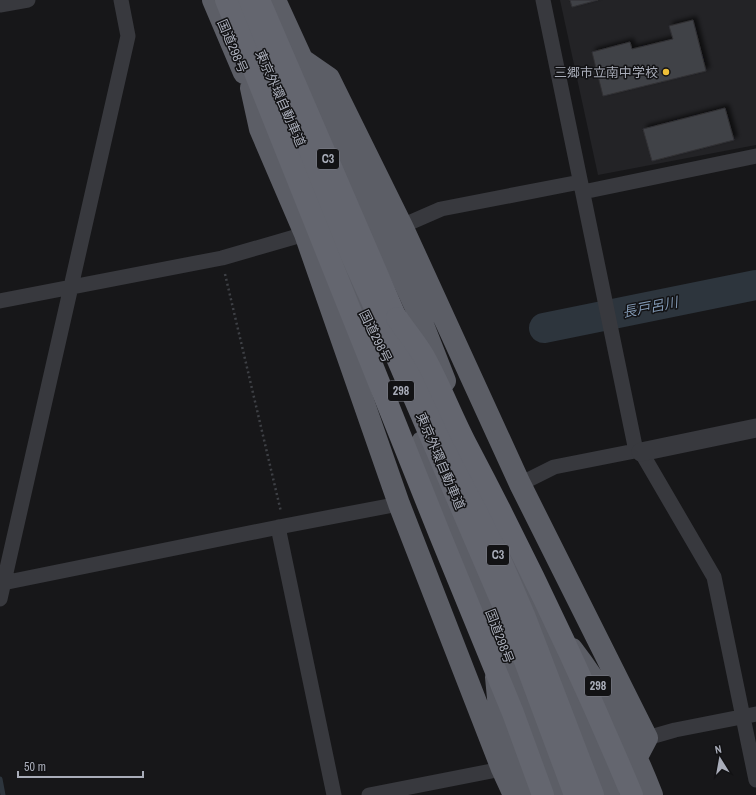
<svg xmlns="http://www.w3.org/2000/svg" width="756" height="795" font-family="'Archivo Narrow','Noto Sans JP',sans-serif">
<defs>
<filter id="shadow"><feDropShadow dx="3.5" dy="-3.5" stdDeviation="2" flood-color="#0009"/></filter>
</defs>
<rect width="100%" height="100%" fill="#171719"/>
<path fill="#232326" d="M 560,0 L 756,0 L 756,145 L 598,175 Z"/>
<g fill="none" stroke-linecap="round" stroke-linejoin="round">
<path stroke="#2d353d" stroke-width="5" d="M 0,779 L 3,795"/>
<path stroke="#2d353d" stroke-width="30" d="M 544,328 L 756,285"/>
</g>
<path fill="#414246" stroke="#313135" filter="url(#shadow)" d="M 570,0 L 598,0 L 572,7 Z
M 693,20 L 706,71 L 603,96 L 592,52 L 630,42 L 632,49 L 673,39 L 669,26 Z
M 725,108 L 734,140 L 652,161 L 643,129 Z"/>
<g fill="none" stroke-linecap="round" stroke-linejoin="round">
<path stroke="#3e4045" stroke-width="2.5" stroke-dasharray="2 3" stroke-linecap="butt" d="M 225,274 L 281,512"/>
<path stroke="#38393e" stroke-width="15" d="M 543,0 L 636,451
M 0,5 L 28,0
M 583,192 L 756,156
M 402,226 L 441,209 L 580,182
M 0,301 L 222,258 L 305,234
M 520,484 L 554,467 L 640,450 L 714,577 L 756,780
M 278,527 L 334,795
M 3,583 L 284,526 L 399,504
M 0,599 L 128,36 L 121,0
M 647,738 L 675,730 L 756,714
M 369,795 L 502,769"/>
<path stroke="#38393e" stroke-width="19" d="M 641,452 L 756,428"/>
<path stroke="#5c5e66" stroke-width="22" d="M 213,0 L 244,73
M 275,0 L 420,317 L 445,381
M 303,60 L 329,78 L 402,226 L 520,484 L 647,738 L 637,757
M 251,88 L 260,129 L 305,234 L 399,504 L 502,769 L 514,795
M 341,264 L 378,337
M 422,442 L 489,607 L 560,795
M 512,553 L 609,795
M 572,649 C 606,693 632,743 652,795
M 496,677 L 500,719 L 532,795"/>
<path stroke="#64666f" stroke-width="22" d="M 236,0 L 382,323 L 510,621 L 575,795
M 259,0 L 524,615 L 593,795"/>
<path stroke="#64666f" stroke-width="22" d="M 226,0 L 440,535 L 513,713 L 543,795
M 397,318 C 405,330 415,342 423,355 C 440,385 452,418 468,448 C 528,562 582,675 632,795"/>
</g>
<circle fill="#f0c038" stroke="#121214" stroke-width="1.5" cx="666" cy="72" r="4"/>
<g text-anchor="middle" stroke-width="3" stroke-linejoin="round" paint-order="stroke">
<g fill="#121214" stroke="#7c7e88" stroke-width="1">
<rect x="317" y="149" width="22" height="20" rx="3"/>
<rect x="388" y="381" width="26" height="20" rx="3"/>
<rect x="487" y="545" width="22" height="20" rx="3"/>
<rect x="585" y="676" width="26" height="20" rx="3"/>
</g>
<g font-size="12" font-weight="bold" fill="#a9adb9">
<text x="328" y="163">C3</text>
<text x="401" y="395">298</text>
<text x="498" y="559">C3</text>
<text x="598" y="690">298</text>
</g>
<g font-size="13" fill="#a9adb9" stroke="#121214">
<text transform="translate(233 46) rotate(67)" y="5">国道298号</text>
<text transform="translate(281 98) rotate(66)" y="5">東京外環自動車道</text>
<text transform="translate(376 336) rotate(64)" y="5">国道298号</text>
<text transform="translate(441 461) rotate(67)" y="5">東京外環自動車道</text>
<text transform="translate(500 636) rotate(69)" y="5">国道298号</text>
</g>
<g font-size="13" fill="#a9adb9" stroke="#121214" text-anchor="end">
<text x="658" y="77">三郷市立南中学校</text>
</g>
<g font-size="14" font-style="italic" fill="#8198b3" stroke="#121214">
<text transform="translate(650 307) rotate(-11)" y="5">長戸呂川</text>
</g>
</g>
<g transform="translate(720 759) rotate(349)" stroke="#121214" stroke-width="3" paint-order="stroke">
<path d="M0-3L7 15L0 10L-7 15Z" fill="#a9adb9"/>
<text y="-6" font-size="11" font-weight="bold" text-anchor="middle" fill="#a9adb9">N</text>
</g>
<path d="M18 771v6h125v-6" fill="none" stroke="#a9adb9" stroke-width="2"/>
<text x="24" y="771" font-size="12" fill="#a9adb9" stroke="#121214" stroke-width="3" paint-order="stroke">50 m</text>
</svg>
